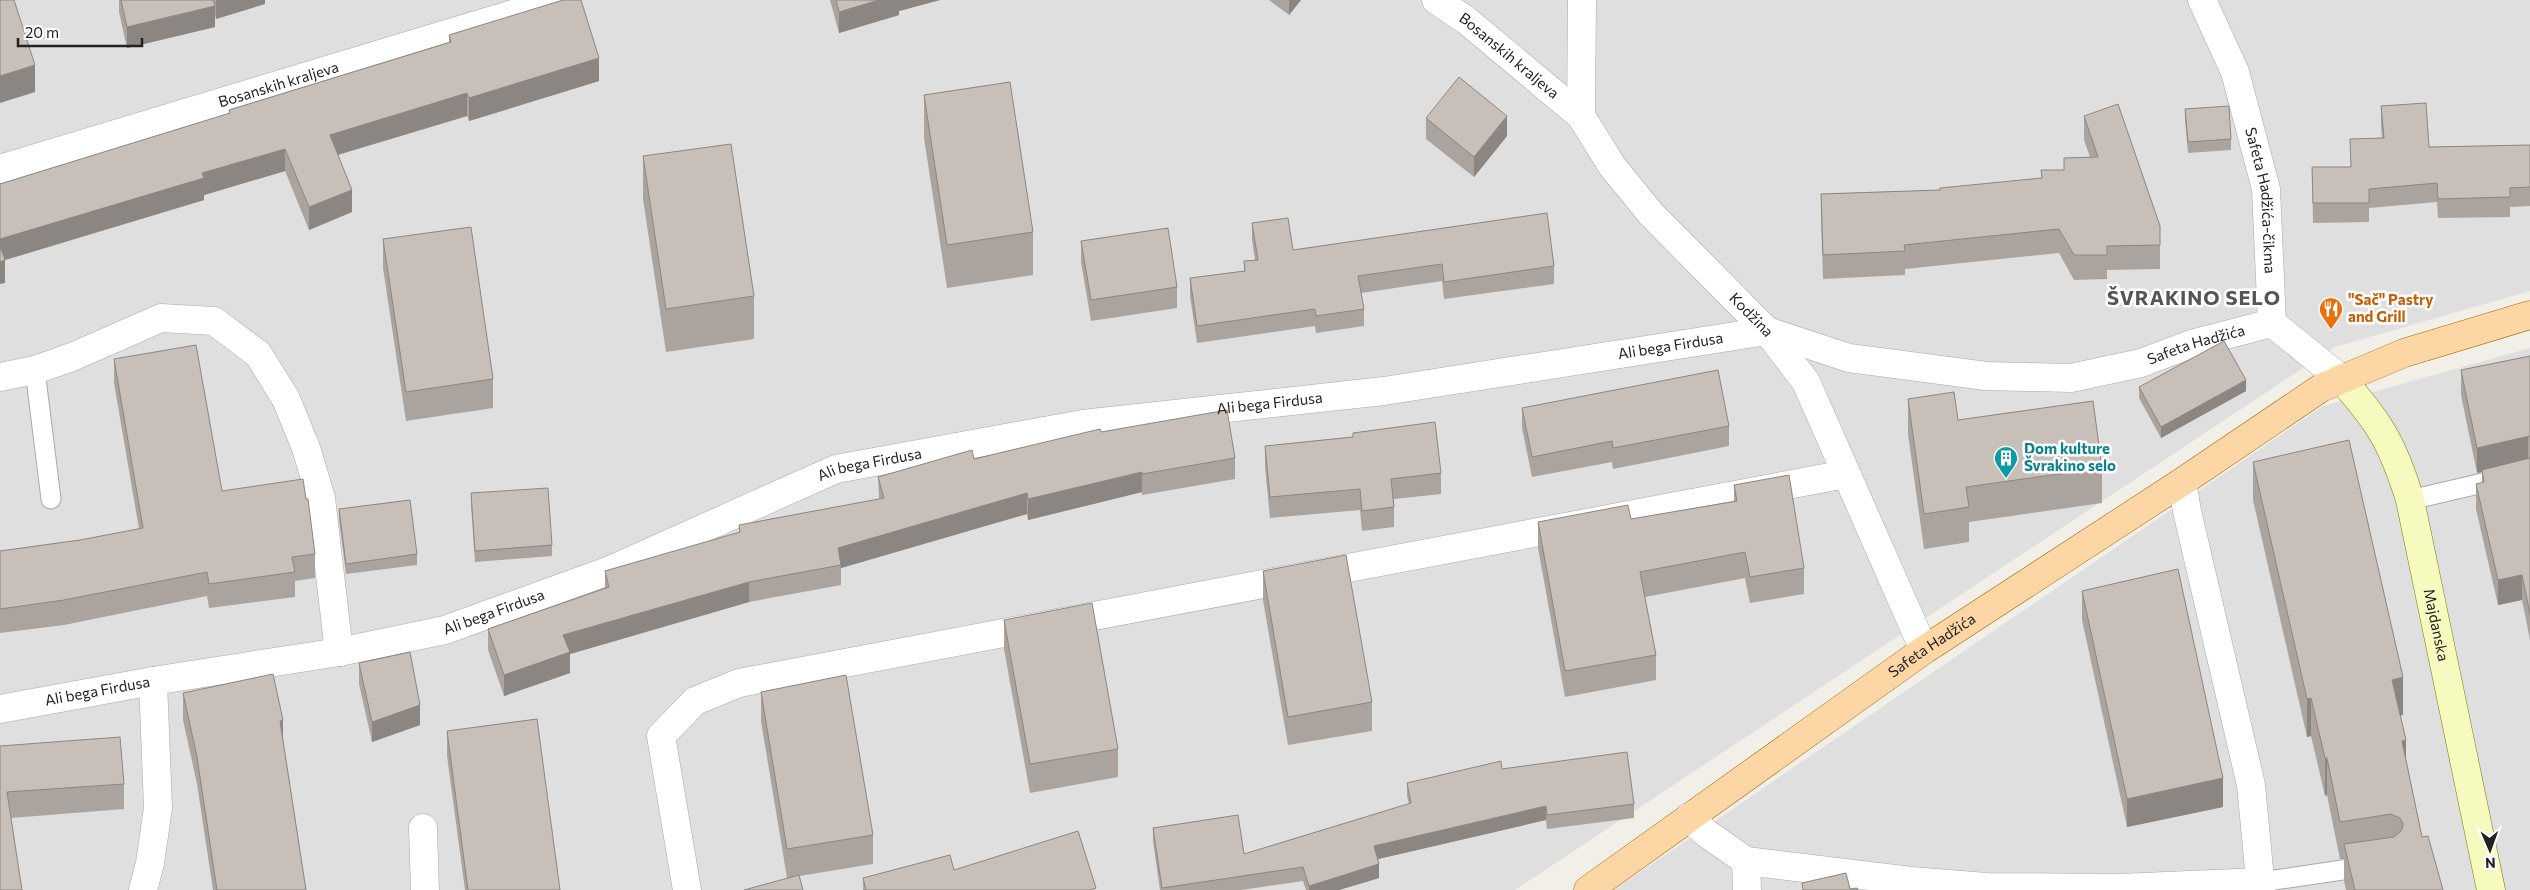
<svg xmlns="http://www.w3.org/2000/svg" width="2530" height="890" font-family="Commissioner,sans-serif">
<rect width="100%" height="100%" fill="#f2efe9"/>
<path fill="#e0dfdf" d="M 0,0 L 2530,0 L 2530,291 L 2335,347 L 1515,890 L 0,890 Z
M 2530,348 L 2530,890 L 1614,890 L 2323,406 Z"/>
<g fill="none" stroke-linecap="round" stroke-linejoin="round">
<g stroke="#a9a9a9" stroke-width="21">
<path id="lane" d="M 35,370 L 51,499
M 2410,500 L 2530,472
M 2261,882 L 2369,866"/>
</g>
<g stroke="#a9a9a9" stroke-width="29">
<g id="street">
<path id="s1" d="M 1436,0 L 1466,20 L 1581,116"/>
<path id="s2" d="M 1582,0 L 1581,116 L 1612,166 L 1651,214 L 1767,331 L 1806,382 L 1924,650"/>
<path id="s3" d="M 2202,0 L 2235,72 L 2266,189 L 2272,323 L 2340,378"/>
<path id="s4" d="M 0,169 L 559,0"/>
<path d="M 0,377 L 35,370 L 72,357 L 161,318 L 214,321 L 258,354 L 286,399 L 306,448 L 321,498 L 339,652"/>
<path d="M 2182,482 L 2187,511 L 2251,785 L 2261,890"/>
<path id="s5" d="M 0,709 L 153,681 L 339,652 L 445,630 L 608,571 L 836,469 L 1083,424 L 1384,391 L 1767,331 L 1849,358 L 1986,376 L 2071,378 L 2141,363 L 2191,344 L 2272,323"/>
<path d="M 1689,817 L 1706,833 L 1746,861 L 1911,881 L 1986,887 L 2119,888 L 2261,882"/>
<path d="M 423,828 L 425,890"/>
<path d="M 1746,861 L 1747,890"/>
<path d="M 143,890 L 150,863 L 158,808 L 153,681"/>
<path d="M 687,890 L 661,736 L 695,701 L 739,683 L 1846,474"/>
</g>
</g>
<g stroke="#707d05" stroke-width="29">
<g id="secondary">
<path id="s6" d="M 2340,378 C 2379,421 2393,444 2410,500 L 2491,890"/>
</g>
</g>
<g stroke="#a06b00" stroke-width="29">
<g id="primary">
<path id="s7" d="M 1588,890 L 1924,650 L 2182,482 L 2321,388 L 2404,353 L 2530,315"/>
</g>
</g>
<use href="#lane" stroke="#fff" stroke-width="19"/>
<use href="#street" stroke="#fff" stroke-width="28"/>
<use href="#secondary" stroke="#f7fabf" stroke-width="28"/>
<use href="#primary" stroke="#fcd6a4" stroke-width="28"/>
</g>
<path fill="#aba49e" d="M 119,0 L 265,0 L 265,4 L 216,19 L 215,15 L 215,27 L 127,48 L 119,12 Z
M 830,0 L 940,0 L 899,11 L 899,15 L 839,33 Z
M 1269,0 L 1301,0 L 1289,15 Z
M 449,35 L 599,81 L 469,121 L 467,116 L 338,155 L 352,212 L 309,230 L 285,171 L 204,195 L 204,200 L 5,260 L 5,283 L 0,184 L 229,114 L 229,110 L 449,42 Z
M 924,95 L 1033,232 L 1033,275 L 947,288 L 924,138 Z
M 2381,106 L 2429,147 L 2530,145 L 2530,206 L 2510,207 L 2510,217 L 2438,218 L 2437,202 L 2369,208 L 2369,222 L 2313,223 L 2312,167 L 2350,167 L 2382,138 L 2381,126 Z
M 2185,109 L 2231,139 L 2231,150 L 2188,153 L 2185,120 Z
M 2084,116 L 2160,226 L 2160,269 L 2107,270 L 2107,279 L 2074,280 L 2059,253 L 1905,269 L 1905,275 L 1823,279 L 1821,218 L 1821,194 L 1940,190 L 2041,178 L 2064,170 L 2064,158 L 2090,157 L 2084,140 Z
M 1426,118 L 1507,136 L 1474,177 L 1426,139 Z
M 643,156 L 754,296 L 754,339 L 666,352 L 643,199 Z
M 1252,223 L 1293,250 L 1554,266 L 1554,284 L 1444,299 L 1442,281 L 1361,293 L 1364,309 L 1364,326 L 1316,333 L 1315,326 L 1197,343 L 1190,296 L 1190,278 L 1244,271 L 1244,261 L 1255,260 L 1252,240 Z
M 383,239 L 493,379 L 493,408 L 406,421 L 383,268 Z
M 1081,241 L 1177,287 L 1177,308 L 1091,321 L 1081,262 Z
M 2530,356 L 2530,640 L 2522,600 L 2498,605 L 2476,509 L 2476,484 L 2482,483 L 2482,472 L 2477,473 L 2461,395 L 2461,370 Z
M 114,359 L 222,491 L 315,554 L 315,578 L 295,581 L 295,597 L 209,608 L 207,596 L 64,625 L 0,633 L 0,551 L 80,540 L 139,529 L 114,383 Z
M 2139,387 L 2246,391 L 2161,438 L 2139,398 Z
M 1908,399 L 1958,420 L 2102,468 L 2102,503 L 1969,522 L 1969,542 L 1924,549 L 1908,434 Z
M 1522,408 L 1729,426 L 1729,446 L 1613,469 L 1612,462 L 1532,477 L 1522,428 Z
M 1101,432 L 1235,458 L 1235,479 L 1142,495 L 1142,492 L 1028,520 L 1027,514 L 841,568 L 841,585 L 749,602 L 570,654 L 570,673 L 504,696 L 488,650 L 488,629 L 605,588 L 605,571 L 739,533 L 739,525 L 879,499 L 878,477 L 974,459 Z
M 1353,433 L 1441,473 L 1441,494 L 1394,499 L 1394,527 L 1362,531 L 1360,510 L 1270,518 L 1265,467 L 1265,446 L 1353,437 Z
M 2253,462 L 2403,715 L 2400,715 L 2406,759 L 2422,837 L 2443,890 L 2346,890 L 2344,881 L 2344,859 L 2340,859 L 2327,795 L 2325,796 L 2311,736 L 2307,737 L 2253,500 Z
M 1734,485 L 1804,568 L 1804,594 L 1750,603 L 1745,578 L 1645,597 L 1656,655 L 1656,680 L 1565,697 L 1538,548 L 1538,522 L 1631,519 L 1734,501 Z
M 471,493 L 552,545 L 552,556 L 475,562 L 471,504 Z
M 339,509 L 417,554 L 417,565 L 346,574 L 339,520 Z
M 1263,571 L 1372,702 L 1372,731 L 1288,745 L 1263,600 Z
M 2082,591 L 2223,807 L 2127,827 L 2082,620 Z
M 1004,620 L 1118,749 L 1118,777 L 1030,793 L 1004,649 Z
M 359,663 L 420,725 L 372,742 L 359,684 Z
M 761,692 L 873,835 L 873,864 L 787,878 L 761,721 Z
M 183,693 L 283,740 L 306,890 L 213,890 L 197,784 L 183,720 Z
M 447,731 L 560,890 L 465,890 L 447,756 Z
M 0,746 L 124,784 L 124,809 L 11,818 L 0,890 Z
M 1502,769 L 1634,804 L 1634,818 L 1547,829 L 1546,820 L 1378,859 L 1379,878 L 1339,890 L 1306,890 L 1303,881 L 1241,890 L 1160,890 L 1153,841 L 1153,828 L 1244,854 L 1409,804 L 1407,796 L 1407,783 Z
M 954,870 L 1096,890 L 863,890 L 863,878 Z"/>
<path fill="#8b8681" d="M 216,0 L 265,0 L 265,4 L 216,19 Z
M 879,0 L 940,0 L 899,11 L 899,15 L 839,33 L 839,12 Z
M 1289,0 L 1301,0 L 1289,15 Z
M 215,6 L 215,27 L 127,48 L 127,27 Z
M 599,58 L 599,81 L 469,121 L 469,98 Z
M 35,65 L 35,92 L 0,103 L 0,76 Z
M 467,93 L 467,116 L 330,157 L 330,135 Z
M 1507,116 L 1507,136 L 1474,177 L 1474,157 Z
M 285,149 L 285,171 L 204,195 L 204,200 L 5,260 L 5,283 L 0,284 L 0,239 L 202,173 Z
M 352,190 L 352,212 L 309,230 L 309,207 Z
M 2246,380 L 2246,391 L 2161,438 L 2161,427 Z
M 2528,436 L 2528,461 L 2477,473 L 2477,448 Z
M 1142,472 L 1142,492 L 1028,520 L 1028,499 Z
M 1027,493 L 1027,514 L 841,568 L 838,548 Z
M 2522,575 L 2522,600 L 2498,605 L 2498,580 Z
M 749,582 L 749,602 L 570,654 L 570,673 L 504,696 L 504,675 L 563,635 Z
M 2403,677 L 2403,715 L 2392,717 L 2392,680 Z
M 2311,698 L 2311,736 L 2307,737 L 2307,699 Z
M 420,705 L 420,725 L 372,742 L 372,722 Z
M 283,720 L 283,747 L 280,721 Z
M 2406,740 L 2406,777 L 2402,741 Z
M 2325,758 L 2327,758 L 2327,795 L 2325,796 Z
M 2223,778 L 2223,807 L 2127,827 L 2127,799 Z
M 1546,806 L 1546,820 L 1374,860 L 1374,846 Z
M 1379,864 L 1379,878 L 1339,890 L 1309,890 L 1309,886 Z"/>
<path fill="#c7bfb8" stroke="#8b8681" d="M 0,0 L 14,0 L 35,65 L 0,76 Z
M 121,0 L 213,0 L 215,6 L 127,27 Z
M 563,0 L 581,0 L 599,58 L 469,98 L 467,93 L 330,135 L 352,190 L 309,207 L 285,149 L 202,173 L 204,178 L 0,239 L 0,184 L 230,113 L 229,110 L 451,42 L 449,35 Z
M 836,0 L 879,0 L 839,12 Z
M 1459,77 L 1507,116 L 1474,157 L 1426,118 Z
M 1010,82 L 1033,232 L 947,245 L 924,95 Z
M 2426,103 L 2429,147 L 2530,145 L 2530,187 L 2510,188 L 2510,197 L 2438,199 L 2437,183 L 2369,189 L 2369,203 L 2313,203 L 2312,167 L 2351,167 L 2350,139 L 2384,138 L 2381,106 Z
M 2118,104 L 2160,226 L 2160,245 L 2107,246 L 2107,255 L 2074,255 L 2059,229 L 1904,245 L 1905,251 L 1823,255 L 1821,194 L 1940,190 L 1940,188 L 2042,178 L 2041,170 L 2064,170 L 2064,158 L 2098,157 L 2084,116 Z
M 2229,106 L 2231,139 L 2188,142 L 2185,109 Z
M 731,144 L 754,296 L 666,309 L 643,156 Z
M 1547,213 L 1554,266 L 1444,282 L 1442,264 L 1358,276 L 1364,309 L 1316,316 L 1315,309 L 1197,326 L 1190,278 L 1245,271 L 1244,261 L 1258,260 L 1252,223 L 1288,218 L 1293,250 Z
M 471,227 L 493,379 L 406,392 L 383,239 Z
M 1168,228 L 1177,287 L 1091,300 L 1081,241 Z
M 0,246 L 5,260 L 0,262 Z
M 2224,341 L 2246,380 L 2161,427 L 2139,387 Z
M 196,345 L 222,491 L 303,479 L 306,499 L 308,499 L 315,554 L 292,557 L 295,572 L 209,584 L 207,572 L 64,600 L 0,609 L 0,551 L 80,540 L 143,528 L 114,359 Z
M 2530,356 L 2530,436 L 2477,448 L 2461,370 Z
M 1718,370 L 1729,426 L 1613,448 L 1612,441 L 1532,457 L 1522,408 Z
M 1954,392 L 1958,420 L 2093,401 L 2102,468 L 1966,487 L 1969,507 L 1924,514 L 1908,399 Z
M 1227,410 L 1235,458 L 1142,474 L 1142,472 L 1028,499 L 1027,493 L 838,548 L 841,565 L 749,582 L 563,635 L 570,652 L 504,675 L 488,629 L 609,587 L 605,571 L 740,532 L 739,525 L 884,498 L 878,477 L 972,450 L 974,459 L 1100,429 L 1101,432 Z
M 1435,422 L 1441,473 L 1391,479 L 1394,507 L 1362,511 L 1360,489 L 1270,497 L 1265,446 L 1353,437 L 1353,433 Z
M 2349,440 L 2403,677 L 2392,680 L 2406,740 L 2402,741 L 2422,837 L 2428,836 L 2443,890 L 2355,890 L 2344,844 L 2394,837 L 2402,830 L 2403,824 L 2400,818 L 2391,814 L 2340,822 L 2327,758 L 2325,758 L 2311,698 L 2307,699 L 2253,462 Z
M 2530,458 L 2530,614 L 2522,575 L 2498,580 L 2476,484 L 2484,482 L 2482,470 Z
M 1789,475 L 1804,568 L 1750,577 L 1745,552 L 1640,572 L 1656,655 L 1565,671 L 1538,522 L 1628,505 L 1631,519 L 1737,501 L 1734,485 Z
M 548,488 L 552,545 L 475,551 L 471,493 Z
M 410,500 L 417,554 L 346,564 L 339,509 Z
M 1346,555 L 1372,702 L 1288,717 L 1263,571 Z
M 2178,569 L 2223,778 L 2127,799 L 2082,591 Z
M 1092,603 L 1118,749 L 1030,764 L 1004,620 Z
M 410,652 L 420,705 L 372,722 L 359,663 Z
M 273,674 L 283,720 L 280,721 L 306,890 L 217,890 L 197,757 L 183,693 Z
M 846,675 L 873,835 L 787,849 L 761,692 Z
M 537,719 L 560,890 L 468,890 L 447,731 Z
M 120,737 L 124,784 L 7,792 L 22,890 L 0,890 L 0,746 Z
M 1627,752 L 1634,804 L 1547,815 L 1546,806 L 1374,846 L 1379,864 L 1309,886 L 1303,867 L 1162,888 L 1153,828 L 1238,815 L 1244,854 L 1411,803 L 1407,783 L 1501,761 L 1502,769 Z
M 1078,831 L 1096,888 L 1090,890 L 866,890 L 863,878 L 950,855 L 954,870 Z
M 1846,873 L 1850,889 L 1857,888 L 1858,890 L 1803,890 L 1802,883 Z
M 799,875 L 803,890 L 744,890 Z"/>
<defs>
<g id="restaurant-pin" transform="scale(1.25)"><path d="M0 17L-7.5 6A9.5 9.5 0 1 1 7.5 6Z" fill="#e8710a" stroke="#fff"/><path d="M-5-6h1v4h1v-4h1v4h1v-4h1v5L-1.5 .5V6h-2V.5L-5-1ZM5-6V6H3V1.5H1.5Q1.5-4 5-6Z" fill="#fff"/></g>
<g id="building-pin" transform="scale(1.25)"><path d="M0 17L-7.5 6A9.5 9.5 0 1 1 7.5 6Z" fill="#0f9aa8" stroke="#fff"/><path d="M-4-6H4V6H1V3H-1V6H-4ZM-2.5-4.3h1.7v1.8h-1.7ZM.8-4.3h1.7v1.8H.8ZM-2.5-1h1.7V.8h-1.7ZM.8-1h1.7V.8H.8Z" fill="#fff"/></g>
</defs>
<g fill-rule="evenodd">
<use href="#restaurant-pin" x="2331" y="309"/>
<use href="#building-pin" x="2006" y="458"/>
</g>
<g text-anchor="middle" stroke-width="5" stroke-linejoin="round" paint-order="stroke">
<g font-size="15" fill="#222" stroke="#fff">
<text dy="5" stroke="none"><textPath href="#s1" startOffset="92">Bosanskih kraljeva</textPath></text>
<text dy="5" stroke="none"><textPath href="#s4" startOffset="291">Bosanskih kraljeva</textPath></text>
<text dy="5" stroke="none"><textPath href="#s3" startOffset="211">Safeta Hadžića-čikma</textPath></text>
<text dy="5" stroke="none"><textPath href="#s2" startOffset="379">Kodžina</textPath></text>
<text dy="5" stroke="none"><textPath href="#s5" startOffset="1719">Ali bega Firdusa</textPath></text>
<text dy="5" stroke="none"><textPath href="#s5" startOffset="2256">Safeta Hadžića</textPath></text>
<text dy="5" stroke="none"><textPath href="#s5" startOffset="1314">Ali bega Firdusa</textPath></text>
<text dy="5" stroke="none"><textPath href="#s5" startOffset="909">Ali bega Firdusa</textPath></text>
<text dy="5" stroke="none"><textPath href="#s5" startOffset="504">Ali bega Firdusa</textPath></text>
<text dy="5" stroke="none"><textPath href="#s6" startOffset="270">Majdanska</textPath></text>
<text dy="5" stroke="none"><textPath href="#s7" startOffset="422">Safeta Hadžića</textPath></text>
<text dy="5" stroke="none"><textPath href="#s5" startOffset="99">Ali bega Firdusa</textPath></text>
</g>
<g font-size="15" font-weight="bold" fill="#c56008" stroke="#fff" text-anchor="start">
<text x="2348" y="305">"Sač" Pastry<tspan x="2348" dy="17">and Grill</tspan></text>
</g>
<g font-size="15" font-weight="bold" fill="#0d838f" stroke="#fff" text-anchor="start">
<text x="2024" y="454">Dom kulture<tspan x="2024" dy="17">Švrakino selo</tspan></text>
</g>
<g font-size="20" font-weight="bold" letter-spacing="1" fill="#555" stroke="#fff">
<text x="2194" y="305">ŠVRAKINO SELO</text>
</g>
</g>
<g transform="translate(2490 850) rotate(178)" stroke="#ffffff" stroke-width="4" paint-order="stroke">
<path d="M0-4L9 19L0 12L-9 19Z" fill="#222222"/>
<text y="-8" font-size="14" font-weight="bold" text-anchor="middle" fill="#222222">N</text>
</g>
<path d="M18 38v8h124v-8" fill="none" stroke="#222222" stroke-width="2.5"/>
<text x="25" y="38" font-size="15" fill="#222222" stroke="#ffffff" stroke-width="4" paint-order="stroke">20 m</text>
</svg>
